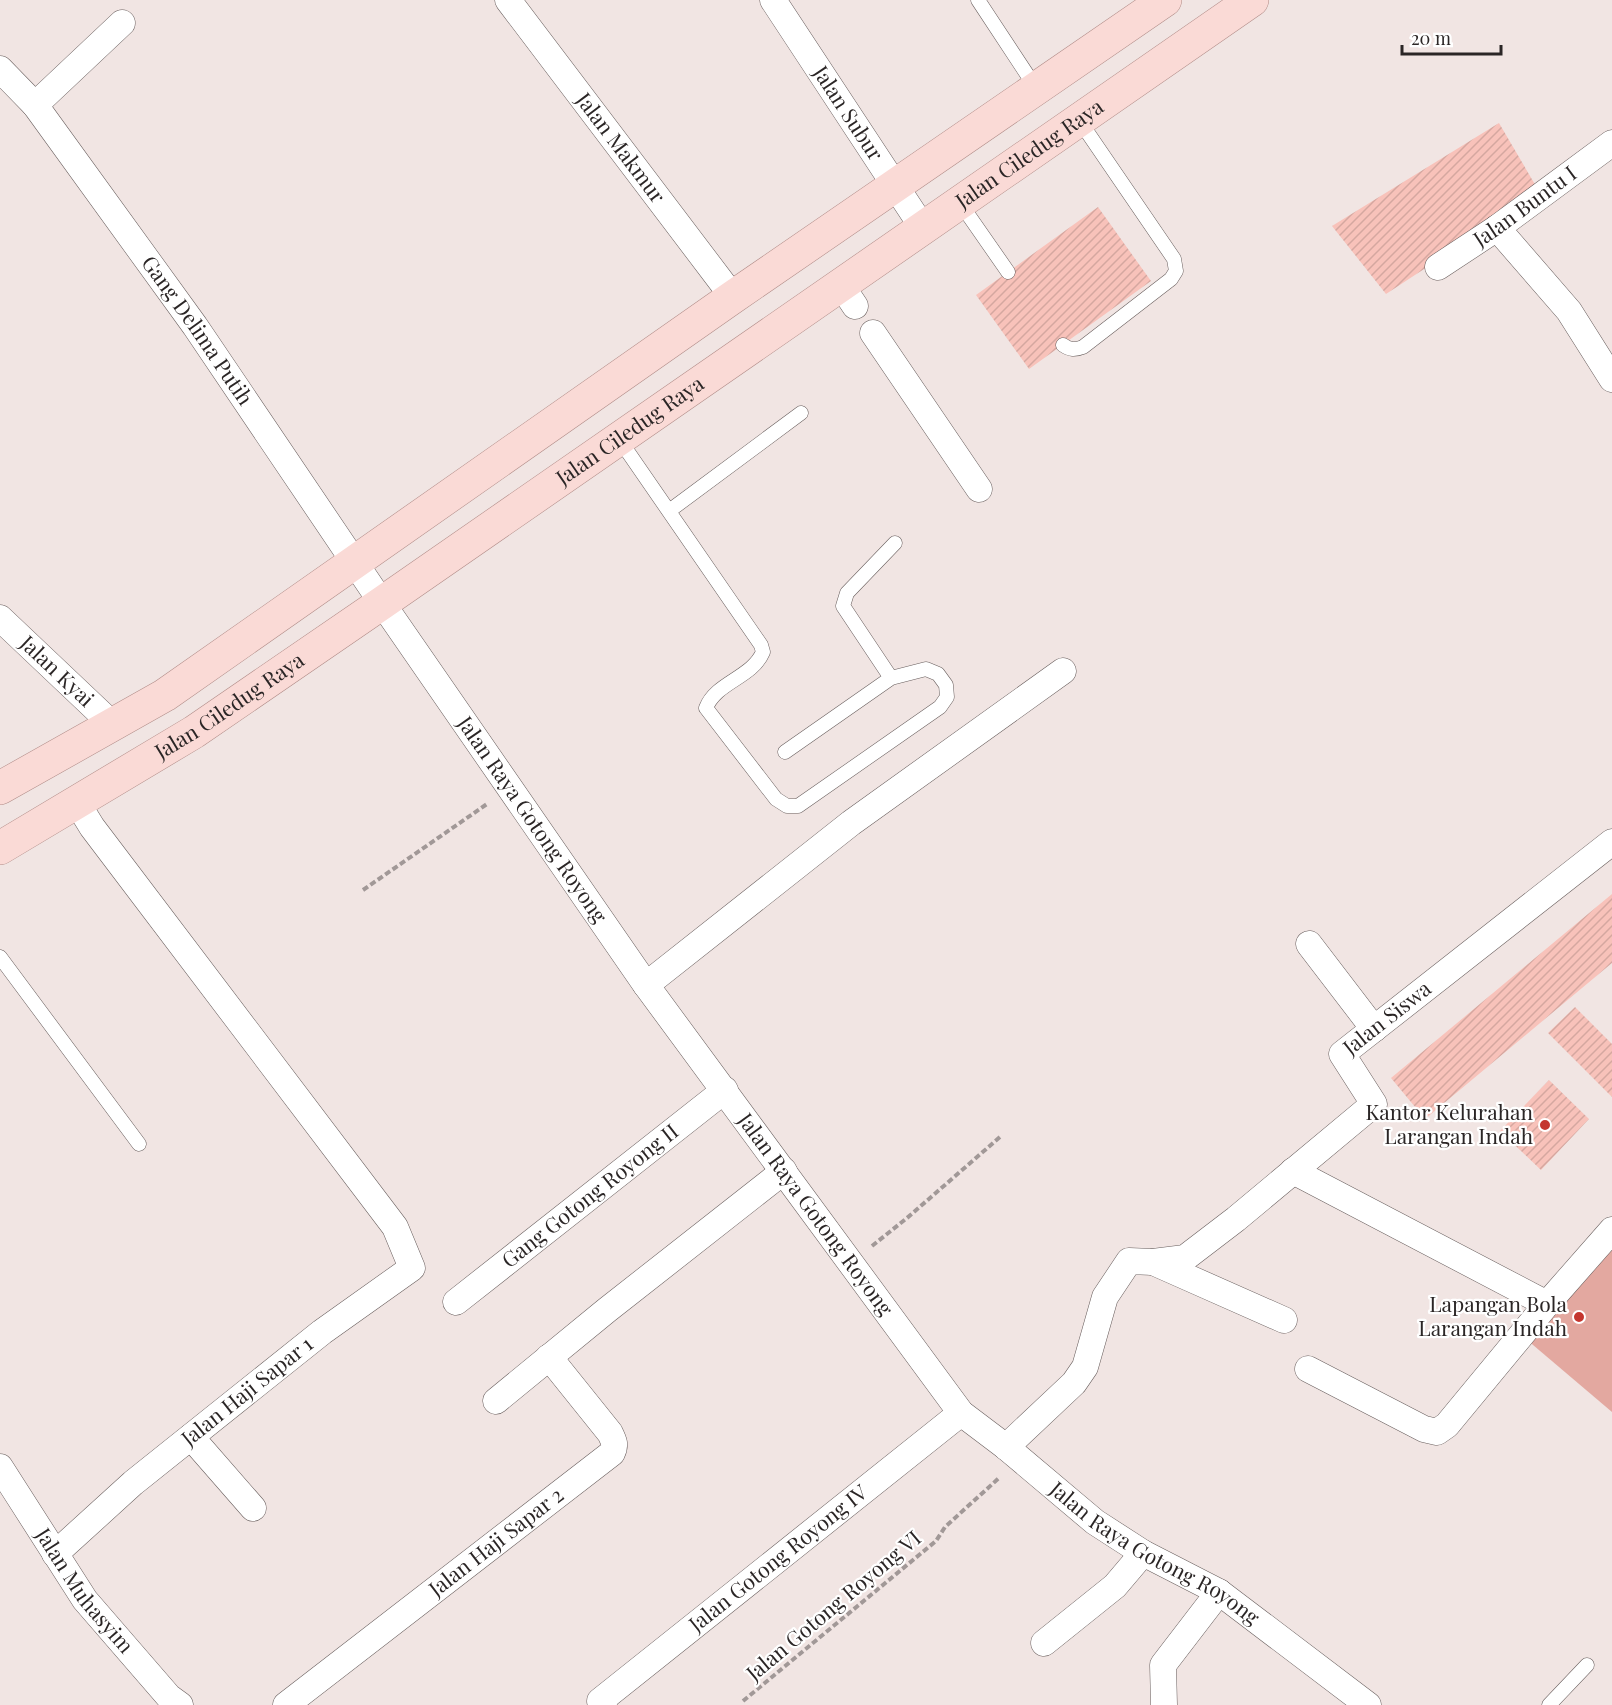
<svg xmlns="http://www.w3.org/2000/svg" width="1612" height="1705" font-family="'Playfair Display',serif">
<defs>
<pattern id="building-hatch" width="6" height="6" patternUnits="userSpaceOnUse" patternTransform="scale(1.5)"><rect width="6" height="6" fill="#f8c2ba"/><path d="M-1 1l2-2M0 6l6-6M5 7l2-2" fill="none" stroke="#d5a7a0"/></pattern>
</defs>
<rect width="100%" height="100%" fill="#f1e5e3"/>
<path fill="#e3a8a0" d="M 1612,1241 L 1612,1412 L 1526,1339 Z"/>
<path fill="url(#building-hatch)" d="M 1499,123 L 1540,193 L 1386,294 L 1332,226 Z
M 1098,207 L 1151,281 L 1029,369 L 976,295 Z
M 1612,894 L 1612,963 L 1425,1119 L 1391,1078 Z
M 1575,1007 L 1612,1044 L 1612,1097 L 1548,1033 Z
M 1549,1080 L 1589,1119 L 1541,1170 L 1500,1131 Z"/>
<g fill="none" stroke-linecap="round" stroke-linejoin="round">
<g stroke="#685e5d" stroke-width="15">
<path id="lane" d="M 978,0 L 1036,88
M 960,203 L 1008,272
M 1063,345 C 1070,350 1075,350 1083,347 L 1171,279 L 1176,271 L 1174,259 L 1079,120
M 619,439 L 761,645 L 763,652 C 752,678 716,682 706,708 L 776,799 L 787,806 L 798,806 L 940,707 L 947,697 L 946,685 L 938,674 L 926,669 L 891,678 L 785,752
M 669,511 L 801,413
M 891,678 L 843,606 L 847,593 L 895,543
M 0,957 L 139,1144
M 1549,1705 L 1587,1665"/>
</g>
<g stroke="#685e5d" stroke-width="27">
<g id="street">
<path id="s1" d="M 508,0 L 733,297"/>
<path id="s2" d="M 773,0 L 923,228"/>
<path id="s3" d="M 0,69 L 35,105 L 195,326 L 382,603 L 646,985 L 961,1413 L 1006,1447 L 1095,1522 L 1143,1553 L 1219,1592 L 1368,1705"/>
<path d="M 35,105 L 122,23"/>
<path d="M 1497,228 L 1569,311 L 1612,379"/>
<path id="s4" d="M 1438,267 L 1497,228 L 1612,143"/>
<path d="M 841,285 L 855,306"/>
<path d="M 873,333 L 979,489"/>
<path id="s5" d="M 0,618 L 113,725"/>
<path d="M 1309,944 L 1374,1029"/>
<path d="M 646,985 L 851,823 L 1063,671"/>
<path d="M 1293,1171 L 1547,1304"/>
<path d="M 1153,1262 L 1284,1320"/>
<path id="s6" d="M 456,1302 L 725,1090"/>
<path d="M 1308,1369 L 1424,1429 L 1437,1432 L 1447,1425 L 1547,1304 L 1612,1230"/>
<path d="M 496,1401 L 607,1310 L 784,1171"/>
<path d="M 191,1437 L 253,1508"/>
<path id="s7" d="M 1006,1447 L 1074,1383 L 1085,1367 L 1105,1297 L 1129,1261 L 1153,1262 L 1185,1258 L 1236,1219 L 1374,1104 L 1342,1054 L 1612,842"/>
<path id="s8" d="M 0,1467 L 85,1600 L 169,1697 L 180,1705"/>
<path id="s9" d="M 55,1554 L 133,1483 L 322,1332 L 412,1268 L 395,1227 L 92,827 L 76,801"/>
<path d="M 1044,1643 L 1115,1586 L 1143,1553"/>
<path id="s10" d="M 286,1705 L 612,1453 C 616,1445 614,1441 610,1433 L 549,1357"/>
<path id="s11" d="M 604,1705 L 600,1701 L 961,1413"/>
<path d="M 1164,1705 L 1163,1665 L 1219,1592"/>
</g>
</g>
<g stroke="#b08b87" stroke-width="34">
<g id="primary">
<path d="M 0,788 L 165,695 L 733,297 L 1165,0"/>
<path id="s12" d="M 0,848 L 194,732 L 382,603 L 1252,0"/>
</g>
</g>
<path stroke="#a19897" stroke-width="4" stroke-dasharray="6 3" stroke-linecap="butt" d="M 363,890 L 487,804
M 872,1246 L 907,1218 L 1000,1137
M 743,1701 L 936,1541 L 945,1527 L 999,1478"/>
<use href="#lane" stroke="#fff" stroke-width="14"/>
<use href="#street" stroke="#fff" stroke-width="26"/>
<use href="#primary" stroke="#fadad6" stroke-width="33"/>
</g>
<g fill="#c4362f" stroke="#fff" stroke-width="2">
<circle cx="1545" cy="1125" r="6"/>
<circle cx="1579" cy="1317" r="6"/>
</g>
<g text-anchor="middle" stroke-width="4.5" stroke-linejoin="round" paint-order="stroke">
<g font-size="21" fill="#2b2626" stroke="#fff">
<text dy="7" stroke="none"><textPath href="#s2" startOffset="136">Jalan Subur</textPath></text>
<text dy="7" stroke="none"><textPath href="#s1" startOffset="186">Jalan Makmur</textPath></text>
<text dy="7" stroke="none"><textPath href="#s12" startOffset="1242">Jalan Ciledug Raya</textPath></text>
<text dy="7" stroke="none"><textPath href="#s4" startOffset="106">Jalan Buntu I</textPath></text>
<text dy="7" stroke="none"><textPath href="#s3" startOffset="328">Gang Delima Putih</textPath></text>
<text dy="7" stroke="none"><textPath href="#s12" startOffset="756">Jalan Ciledug Raya</textPath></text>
<text dy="7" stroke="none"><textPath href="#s5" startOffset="78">Jalan Kyai</textPath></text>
<text dy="7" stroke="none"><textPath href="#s12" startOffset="270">Jalan Ciledug Raya</textPath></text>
<text dy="7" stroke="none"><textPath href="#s3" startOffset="921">Jalan Raya Gotong Royong</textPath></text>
<text dy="7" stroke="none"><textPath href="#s7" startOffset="646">Jalan Siswa</textPath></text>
<text dy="7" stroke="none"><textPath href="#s6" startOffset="171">Gang Gotong Royong II</textPath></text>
<text dy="7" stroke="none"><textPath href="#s3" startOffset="1407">Jalan Raya Gotong Royong</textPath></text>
<text dy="7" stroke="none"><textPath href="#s9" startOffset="252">Jalan Haji Sapar 1</textPath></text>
<text dy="7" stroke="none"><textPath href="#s10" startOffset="266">Jalan Haji Sapar 2</textPath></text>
<text dy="7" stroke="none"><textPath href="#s3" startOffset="1893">Jalan Raya Gotong Royong</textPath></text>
<text dy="7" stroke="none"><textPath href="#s11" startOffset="234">Jalan Gotong Royong IV</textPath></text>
<text dy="7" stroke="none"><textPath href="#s8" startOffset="150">Jalan Muhasyim</textPath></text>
<text transform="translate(834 1606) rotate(-40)" y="7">Jalan Gotong Royong VI</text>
</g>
<g font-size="21" fill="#2b2626" stroke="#fff" text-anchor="end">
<text x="1533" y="1120">Kantor Kelurahan<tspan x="1533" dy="24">Larangan Indah</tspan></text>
<text x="1567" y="1312">Lapangan Bola<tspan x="1567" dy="24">Larangan Indah</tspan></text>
</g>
</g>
<path d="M1402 45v9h99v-9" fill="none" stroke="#2b2626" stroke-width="3"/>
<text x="1411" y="45" font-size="18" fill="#2b2626" stroke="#ffffff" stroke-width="4.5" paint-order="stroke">20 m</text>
</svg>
